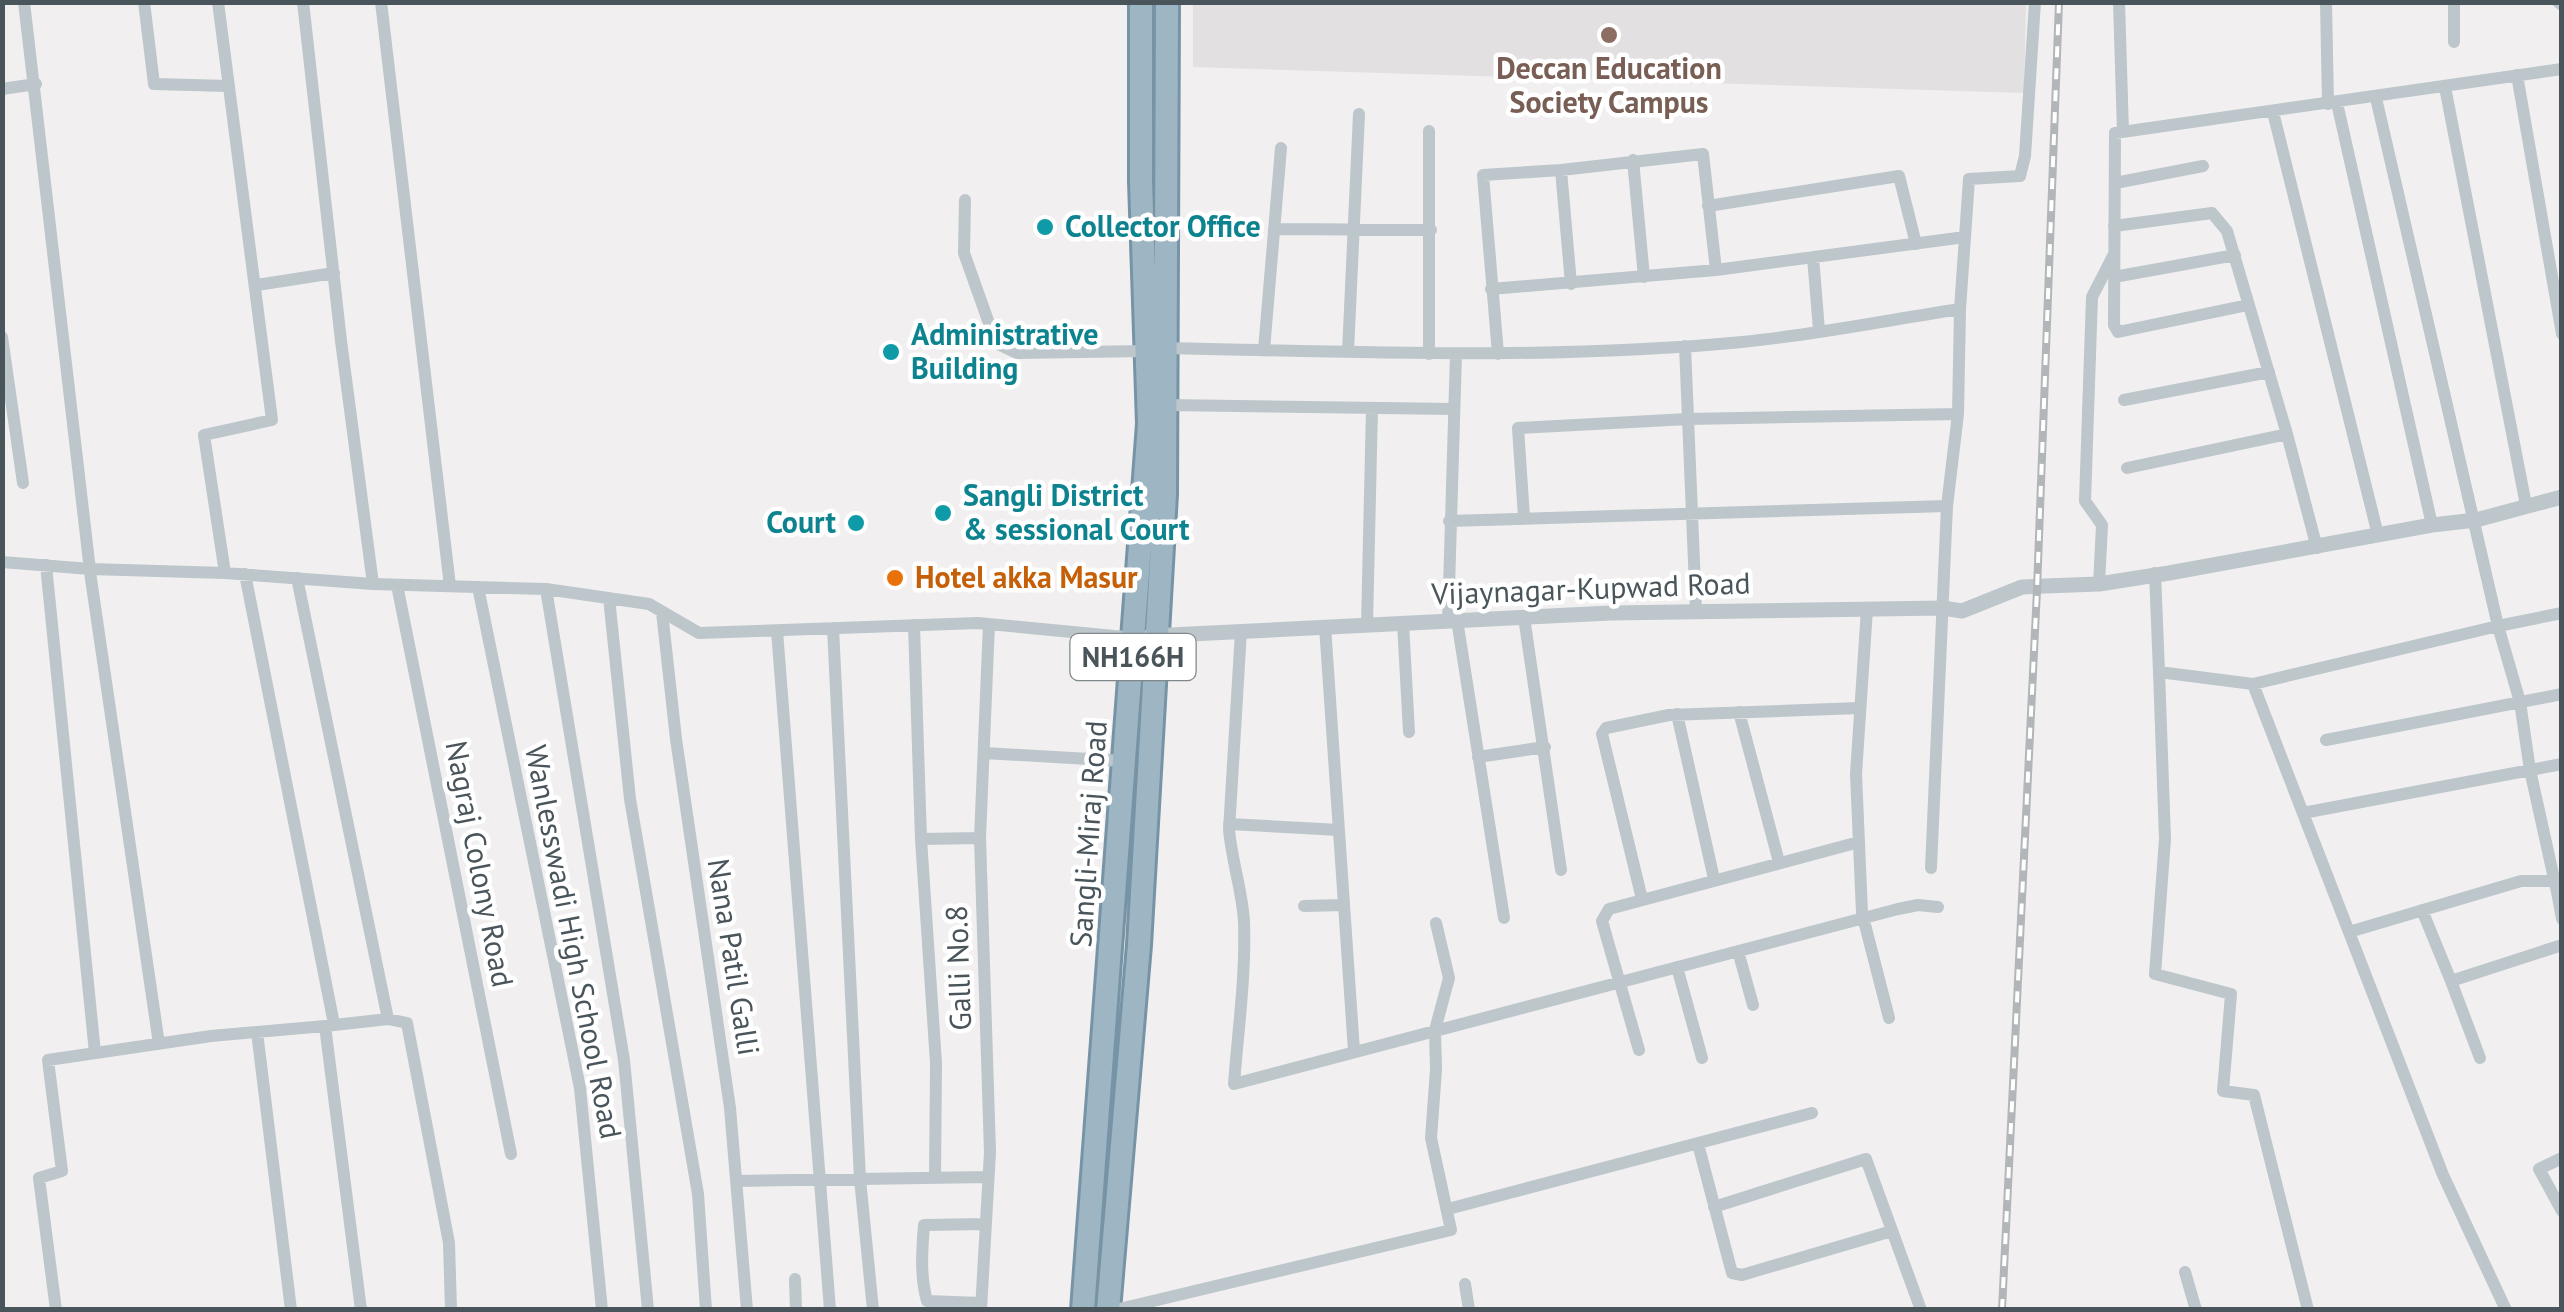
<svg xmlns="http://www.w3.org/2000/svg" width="2564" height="1312" font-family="'PT Sans',sans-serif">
<rect width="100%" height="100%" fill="#f1eff0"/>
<path fill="#e2e0e1" d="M 1193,3 L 2026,3 L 2024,93 L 1193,67 Z"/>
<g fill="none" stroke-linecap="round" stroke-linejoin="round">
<g stroke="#7694a6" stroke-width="28">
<path id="trunk" d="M 1083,1310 L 1149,424 L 1141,181 L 1141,2
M 1108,1310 L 1139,945 L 1165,494 L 1167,2"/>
</g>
<path stroke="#bcc6cb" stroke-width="12" d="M 24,2 L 91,579 L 159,1044
M 144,2 L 154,84 L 228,86
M 218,2 L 272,420 L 204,435 L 225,573
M 303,2 L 341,341 L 373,584
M 381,2 L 450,586
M 2119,2 L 2123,132
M 2326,2 L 2328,104
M 2558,2 L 2562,5
M 2454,42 L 2454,2
M 2517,75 L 2562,334
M 2445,87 L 2526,505
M 2,89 L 36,84
M 2337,103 L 2432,525
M 2273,112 L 2378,535
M 1633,160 L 1644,277
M 1561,170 L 1571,284
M 2115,183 L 2203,166
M 965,200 L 964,253 L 996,343 L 1017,353 L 1147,351
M 1708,206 L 1899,176 L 1916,244
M 2114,226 L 2212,213 L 2227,231 L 2287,434 L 2317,548
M 1274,229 L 1431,230
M 1813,257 L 1819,330
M 2114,277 L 2235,255
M 257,285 L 334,273
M 1491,289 L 1716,270
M 2248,305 L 2118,332 L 2114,325 L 2115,133 L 2562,69
M 2,337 L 23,483
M 1685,346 L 1696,610
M 1166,348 C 1358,352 1551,360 1742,342 C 1815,335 1888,320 1960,309
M 1264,350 L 1281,148
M 1348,352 L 1359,114
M 1429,354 L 1429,131
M 1498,354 L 1483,175 L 1561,170 L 1703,154 L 1716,270 L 1965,237
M 2124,400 L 2269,372
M 1166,405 L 1454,409
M 2127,468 L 2287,434
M 1524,517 L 1518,428 L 1688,419 L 1958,414
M 1449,521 L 1947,506
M 2,562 L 90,569 L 225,573 L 373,584 L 546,589 L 649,604 L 699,633 L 978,623 L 1135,638
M 46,565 L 95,1053
M 2155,573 L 2159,672 L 2253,684 L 2498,626 L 2376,98
M 245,574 L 334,1024
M 297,578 L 388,1019
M 2099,584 L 2102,525 L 2085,501 L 2092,297 L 2113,256
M 397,585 L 511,1154
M 478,587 L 580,1088 L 602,1310
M 546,589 L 624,1060 L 648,1310
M 609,598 L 630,799 L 698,1194 L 706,1310
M 1867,609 L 1856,774 L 1862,913 L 1889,1018
M 662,612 L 676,739 L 730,1108 L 747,1310
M 2562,613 L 2498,626 L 2520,702 L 2530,770 L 2557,892 L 2562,891
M 1524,617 L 1561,870
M 1457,620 L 1504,918
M 1448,621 L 1456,354
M 1403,623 L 1409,732
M 914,625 L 921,839 L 980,838
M 1367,625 L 1372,408
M 1325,626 L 1354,1051
M 833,628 L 860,1179 L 873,1310
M 777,631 L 830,1310
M 1241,631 L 1229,830 C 1232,862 1242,890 1244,921 C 1246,975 1238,1030 1234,1084 L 1898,909 L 1918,905 L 1938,907
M 2159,672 L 2165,839 L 2155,974 L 2231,994 L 2223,1091 L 2254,1095 L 2308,1310
M 2253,684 L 2443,1175 L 2506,1310
M 1739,712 L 1779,862
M 1677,714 L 1714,879
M 2326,740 L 2562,694
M 984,753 L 1124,761
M 1478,757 L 1545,747
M 2303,813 L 2562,764
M 1229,824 L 1339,830
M 921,839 L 936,1063 L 935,1178
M 1931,868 L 1947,506 L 1958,414 L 1960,309 L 1969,179 L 2020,176 L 2025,156 L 2035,2
M 2557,892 L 2562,919
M 1642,899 L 1602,734 L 1606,728 L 1669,715 L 1860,708
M 1304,906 L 1344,905
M 2422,910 L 2451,981
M 2349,932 L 2521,881 L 2554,881
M 1738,951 L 1753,1005
M 1677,967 L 1702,1058
M 257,1032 L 291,1310
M 1639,1050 L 1602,921 L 1609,909 L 1859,842
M 2480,1058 L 2451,981 L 2562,945
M 1698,1144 L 1732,1273 L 1742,1275 L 1892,1231
M 2562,1158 L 2539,1169 L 2562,1211
M 737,1181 L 988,1177
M 1714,1207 L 1866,1159 L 1921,1310
M 1448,1209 L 1812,1113
M 2185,1272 L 2196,1310
M 795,1279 L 796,1310
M 1465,1284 L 1469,1310
M 981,1303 L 927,1301 C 920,1276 922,1250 924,1225 L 985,1224
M 56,1310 L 39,1178 L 62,1171 L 48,1060 L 211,1036 L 325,1026
M 361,1310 L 325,1026 L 388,1019 L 407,1023 L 449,1243 L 451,1310
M 981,1310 L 990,1152 L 980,838 L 989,624
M 1115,1310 L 1451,1230 L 1431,1138 L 1436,1070 L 1435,1030 L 1449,978 L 1436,923"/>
<path stroke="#bcc6cb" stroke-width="15" d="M 1150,636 L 1611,613 L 1943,608 L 1962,611 L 2022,587 L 2099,584 L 2169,573 L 2432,525 L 2476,520 L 2562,497"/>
<use href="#trunk" stroke="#9eb6c3" stroke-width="22"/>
<g stroke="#b2b6b9" stroke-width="8">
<path id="rail" d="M 2002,1310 L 2037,590 L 2059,2"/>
</g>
<use href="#rail" stroke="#fff" stroke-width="4" stroke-dasharray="11" stroke-linecap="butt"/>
</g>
<circle fill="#8d6e63" stroke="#fff" stroke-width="4" cx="1609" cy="35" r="10"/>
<g fill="#0f9aa8" stroke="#fff" stroke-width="4">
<circle cx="1045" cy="227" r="10"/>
<circle cx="891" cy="352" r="10"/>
<circle cx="943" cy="513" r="10"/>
<circle cx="856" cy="523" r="10"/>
</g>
<circle fill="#e8710a" stroke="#fff" stroke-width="4" cx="895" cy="578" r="10"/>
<g text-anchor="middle" stroke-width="9" stroke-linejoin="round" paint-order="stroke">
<rect fill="#fff" stroke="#80888c" stroke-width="2.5" x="1070.5" y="634" width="125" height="46" rx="8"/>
<g font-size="28" font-weight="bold" fill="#49555b">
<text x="1133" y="667">NH166H</text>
</g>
<g font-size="30" font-weight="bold" fill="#785e54" stroke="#fff">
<text x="1609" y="79">Deccan Education<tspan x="1609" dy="34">Society Campus</tspan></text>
</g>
<g font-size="30" font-weight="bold" fill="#0d838f" stroke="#fff" text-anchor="start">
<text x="1065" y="237">Collector Office</text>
<text x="911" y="345">Administrative<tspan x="911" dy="34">Building</tspan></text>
<text x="963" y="506">Sangli District<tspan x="963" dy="34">&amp; sessional Court</tspan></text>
<text x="836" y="533" text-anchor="end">Court</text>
</g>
<g font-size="30" font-weight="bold" fill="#c56008" stroke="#fff" text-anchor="start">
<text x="915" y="588">Hotel akka Masur</text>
</g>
<g font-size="30" fill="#49555b" stroke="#fff">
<text transform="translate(1591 589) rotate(-2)" y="10">Vijaynagar-Kupwad Road</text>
<text transform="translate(1089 834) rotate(-86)" y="10">Sangli-Miraj Road</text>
<text transform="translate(479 864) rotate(79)" y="10">Nagraj Colony Road</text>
<text transform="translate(573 942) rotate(79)" y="10">Wanlesswadi High School Road</text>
<text transform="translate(733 957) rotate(81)" y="10">Nana Patil Galli</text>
<text transform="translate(959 968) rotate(-92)" y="10">Galli No.8</text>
</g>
</g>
<rect width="2564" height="1312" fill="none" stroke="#49555b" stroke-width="10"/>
</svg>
